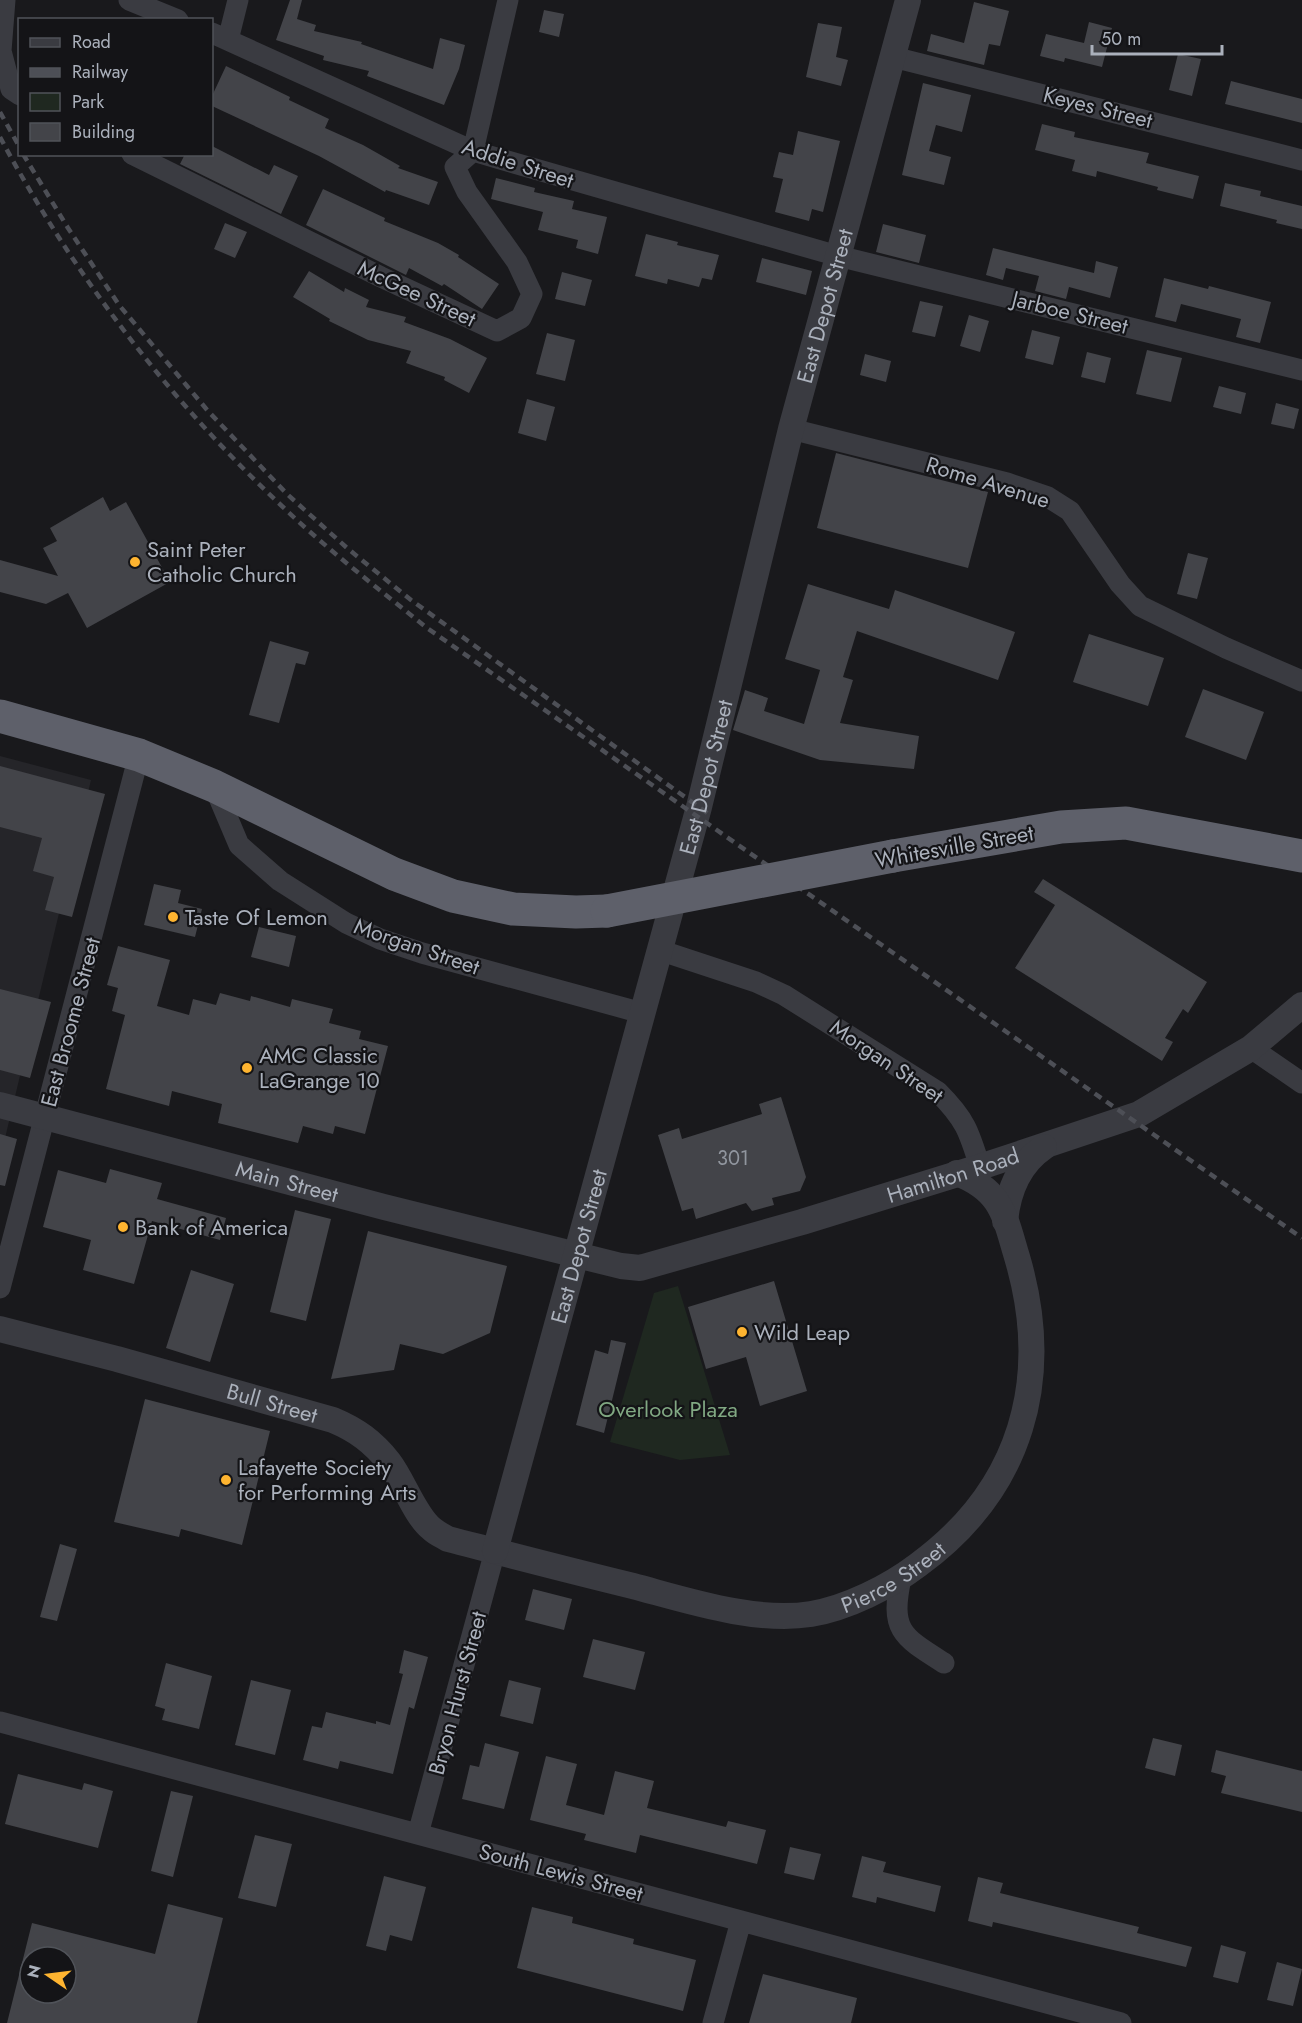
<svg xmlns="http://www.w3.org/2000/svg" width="1302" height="2023" font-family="Jost,sans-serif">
<rect width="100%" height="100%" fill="#19191c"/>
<path fill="#252529" d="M 0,756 L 91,780 L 0,1159 Z"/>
<path fill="#1f2820" d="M 678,1286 L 730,1455 L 680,1460 L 610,1442 L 654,1293 Z"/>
<path fill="#434449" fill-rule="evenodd" d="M 290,0 L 302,0 L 297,19 L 316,25 L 314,31 L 362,42 L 361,44 L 433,69 L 440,38 L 465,45 L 459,69 L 444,105 L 367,76 L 369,71 L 323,60 L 324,56 L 276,40 Z
M 974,2 L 1009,11 L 1000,46 L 989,44 L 984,65 L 927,51 L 931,34 L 964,43 Z
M 544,10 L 564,14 L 559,37 L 539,32 Z
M 1089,22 L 1112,28 L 1102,67 L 1065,58 L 1064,62 L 1040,56 L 1046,34 L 1084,43 Z
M 818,23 L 842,27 L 836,57 L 848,60 L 841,86 L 806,77 Z
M 1178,54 L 1201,59 L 1192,96 L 1169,90 Z
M 226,66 L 290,97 L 289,100 L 329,119 L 325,128 L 363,145 L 400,166 L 398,168 L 438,182 L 429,205 L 386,190 L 385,192 L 319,156 L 212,106 L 212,96 Z
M 1231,81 L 1302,99 L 1302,123 L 1225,104 Z
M 923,83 L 971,95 L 962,132 L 936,125 L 929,151 L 951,157 L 944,185 L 902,175 Z
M 1042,124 L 1075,132 L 1074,137 L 1149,153 L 1146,163 L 1199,176 L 1193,199 L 1157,190 L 1158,187 L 1097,171 L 1096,177 L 1072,171 L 1075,160 L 1035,150 Z
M 798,131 L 840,141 L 823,212 L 812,209 L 809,221 L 775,212 L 783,179 L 773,177 L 779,152 L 793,155 Z
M 212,146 L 269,175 L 274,165 L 298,176 L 281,214 L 180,164 L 185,154 L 212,154 Z
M 496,178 L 535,188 L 534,192 L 574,201 L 572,209 L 607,217 L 598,254 L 576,248 L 578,240 L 538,230 L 543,212 L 491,199 Z
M 1225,183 L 1261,191 L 1260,196 L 1302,206 L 1302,229 L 1276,223 L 1277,220 L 1220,206 Z
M 323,189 L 385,218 L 384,221 L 438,243 L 459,255 L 458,257 L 499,284 L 482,309 L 444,284 L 442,286 L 409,268 L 406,275 L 306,225 Z
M 225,223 L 247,232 L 235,258 L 214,249 Z
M 883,224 L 926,235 L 919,263 L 876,252 Z
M 646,234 L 678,242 L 677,245 L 719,255 L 712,280 L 702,278 L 699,287 L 668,279 L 667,284 L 635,276 Z
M 993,248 L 1094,273 L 1096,261 L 1118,267 L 1110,298 L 1069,287 L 1066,299 L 1035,291 L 1039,276 L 1006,268 L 1003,280 L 986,275 Z
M 762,258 L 812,271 L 806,295 L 756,282 Z
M 309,271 L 344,292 L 345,288 L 369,300 L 366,307 L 406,317 L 404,322 L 450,339 L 487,358 L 469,393 L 444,380 L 445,377 L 406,363 L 411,351 L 368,340 L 329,321 L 330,319 L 293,297 Z
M 562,272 L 592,280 L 585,306 L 555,299 Z
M 1164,278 L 1208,289 L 1209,286 L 1271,302 L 1260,343 L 1236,337 L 1241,319 L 1181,304 L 1176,322 L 1155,317 Z
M 920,301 L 943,306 L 935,337 L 912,332 Z
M 969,315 L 989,321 L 980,352 L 960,346 Z
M 1032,330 L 1060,337 L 1053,365 L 1025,358 Z
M 547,333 L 575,340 L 565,381 L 536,374 Z
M 1147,350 L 1182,358 L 1171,402 L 1136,394 Z
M 1087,352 L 1111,358 L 1105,383 L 1081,377 Z
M 865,354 L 891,361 L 886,382 L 860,375 Z
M 1219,386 L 1246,393 L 1241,414 L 1213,407 Z
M 527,399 L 555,407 L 546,441 L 518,433 Z
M 1276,403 L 1299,409 L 1294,429 L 1271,424 Z
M 836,453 L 988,492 L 968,568 L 817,528 Z
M 103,497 L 110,511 L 126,502 L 170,582 L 87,628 L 68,593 L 46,604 L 0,592 L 0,560 L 58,576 L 43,548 L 57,541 L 50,528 Z
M 1188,553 L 1208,558 L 1197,599 L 1177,594 Z
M 808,584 L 889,609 L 895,590 L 1015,632 L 998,680 L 857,631 L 843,677 L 853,680 L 840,723 L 919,736 L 914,769 L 820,760 L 733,730 L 745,690 L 768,698 L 764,711 L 804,724 L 820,670 L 785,659 Z
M 1089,634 L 1164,658 L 1148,706 L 1073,682 Z
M 270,641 L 309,652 L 305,665 L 296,663 L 279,723 L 249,715 Z
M 1203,689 L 1264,712 L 1246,760 L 1185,737 Z
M 0,766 L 105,794 L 72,917 L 45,910 L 54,877 L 33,871 L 42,838 L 0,827 Z
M 1043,879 L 1207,982 L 1188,1013 L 1183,1009 L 1165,1038 L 1173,1042 L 1162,1061 L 1015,968 L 1055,905 L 1034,892 Z
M 154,884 L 181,890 L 178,903 L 202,909 L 195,937 L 144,925 Z
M 259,927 L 296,936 L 289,967 L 251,957 Z
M 118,946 L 170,960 L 157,1006 L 189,1015 L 193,999 L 216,1005 L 220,993 L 250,1001 L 251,996 L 290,1007 L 292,999 L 333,1009 L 329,1023 L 361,1031 L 359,1039 L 388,1046 L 365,1134 L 335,1126 L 333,1134 L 303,1126 L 298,1143 L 218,1123 L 222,1104 L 172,1091 L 169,1106 L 106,1089 L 125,1015 L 112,1011 L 118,988 L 107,985 Z
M 0,989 L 51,1002 L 30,1078 L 0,1070 Z
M 781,1097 L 806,1177 L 800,1191 L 772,1198 L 774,1205 L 752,1211 L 746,1203 L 696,1219 L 693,1208 L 682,1211 L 658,1135 L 679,1128 L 682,1139 L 762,1114 L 759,1104 Z
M 0,1134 L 17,1139 L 5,1186 L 0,1185 Z
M 110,1169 L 162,1183 L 157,1199 L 226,1218 L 220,1240 L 152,1221 L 134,1284 L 83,1270 L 91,1240 L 43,1227 L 58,1170 L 106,1183 Z
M 295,1210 L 331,1219 L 306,1321 L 270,1312 Z
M 368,1231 L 507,1266 L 490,1333 L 443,1354 L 400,1344 L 394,1370 L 331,1379 Z
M 191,1270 L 234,1284 L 210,1362 L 166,1348 Z
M 774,1281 L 807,1391 L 760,1406 L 746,1357 L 706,1369 L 688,1307 Z
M 611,1340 L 626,1343 L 604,1433 L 576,1425 L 595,1350 L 608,1354 Z
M 145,1399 L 270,1431 L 242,1545 L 181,1529 L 179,1537 L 114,1522 Z
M 60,1544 L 77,1549 L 57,1621 L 40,1617 Z
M 533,1589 L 572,1599 L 564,1630 L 525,1620 Z
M 593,1639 L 645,1652 L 635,1690 L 583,1677 Z
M 404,1650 L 428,1657 L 414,1709 L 409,1707 L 393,1774 L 340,1761 L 338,1769 L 303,1760 L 312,1726 L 322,1728 L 326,1712 L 376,1724 L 376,1721 L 390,1725 L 403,1674 L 399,1673 Z
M 166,1663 L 212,1676 L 199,1729 L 162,1720 L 165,1709 L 155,1706 Z
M 251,1680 L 291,1690 L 275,1755 L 235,1745 Z
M 509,1680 L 541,1688 L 533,1724 L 500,1716 Z
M 1153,1738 L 1182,1745 L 1175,1776 L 1145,1768 Z
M 485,1743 L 519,1752 L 504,1809 L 462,1799 L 470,1765 L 479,1767 Z
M 1216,1750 L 1302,1771 L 1302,1812 L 1221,1793 L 1226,1776 L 1211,1772 Z
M 546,1756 L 577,1764 L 566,1805 L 604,1815 L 615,1771 L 654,1781 L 647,1808 L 726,1827 L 728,1821 L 766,1830 L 757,1864 L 640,1835 L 636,1853 L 584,1840 L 586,1834 L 530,1820 Z
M 18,1774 L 82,1790 L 84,1783 L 113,1791 L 98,1848 L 5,1824 Z
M 171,1791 L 193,1796 L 173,1877 L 151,1871 Z
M 255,1835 L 292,1844 L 276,1907 L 238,1898 Z
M 790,1847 L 821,1854 L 814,1880 L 784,1873 Z
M 862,1856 L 886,1862 L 883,1872 L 941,1886 L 935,1912 L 877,1897 L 876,1903 L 852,1897 Z
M 384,1876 L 426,1887 L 412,1941 L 390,1935 L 386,1951 L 366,1946 Z
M 978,1877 L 1003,1883 L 1000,1893 L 1139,1927 L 1137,1933 L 1192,1947 L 1186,1967 L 993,1922 L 992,1927 L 968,1921 Z
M 168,1904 L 223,1918 L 197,2023 L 7,2023 L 32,1923 L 155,1954 ZM 30,1957 L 66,1957 L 66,1993 L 30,1993 Z
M 532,1907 L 573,1917 L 572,1923 L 634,1939 L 633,1944 L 696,1960 L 683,2011 L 517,1968 Z
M 1221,1945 L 1246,1952 L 1238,1983 L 1213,1977 Z
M 1277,1962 L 1302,1969 L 1293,2006 L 1267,2000 Z
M 763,1974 L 857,1998 L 851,2023 L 749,2023 Z"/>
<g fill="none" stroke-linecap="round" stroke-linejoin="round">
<path stroke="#3a3b41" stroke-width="21" d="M 5,0 L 1,51 L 11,89 L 20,95
M 129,0 L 178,20
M 212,33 L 473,151 L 500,159 L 838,256 L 1302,370
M 228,40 L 238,0
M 893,57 L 1302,160
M 132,154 L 381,277 L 497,331 L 521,318 L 532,294 L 517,262 L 467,192 L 455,167 L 473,151 L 508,0
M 791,429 L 1007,483 L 1048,497 L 1070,511 L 1120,584 L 1140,606 L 1226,648 L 1302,681
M 214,786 L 239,845 L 280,881 L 346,923 L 380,939 L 422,953 L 642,1013
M 659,950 L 756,982 L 784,995 L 938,1092 C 965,1119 969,1131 980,1167
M 1251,1048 L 1302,1083
M 0,1288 L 139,755
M 901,1578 C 890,1630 901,1636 944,1663
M 0,1722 L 1121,2023
M 418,1834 L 495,1551
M 713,2023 L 741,1921"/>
<g stroke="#3a3b41" stroke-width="26">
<path id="s1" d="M 0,1105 L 384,1207 L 621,1266 L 640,1268 L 802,1222 L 980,1167 L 1139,1114 L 1251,1048 L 1302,1005"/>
<path d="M 1005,1221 C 1008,1191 1019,1164 1044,1147"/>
<path id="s2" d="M 0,1329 L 117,1359 L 333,1420 C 357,1430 373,1442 389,1462 C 403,1480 415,1516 432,1529 C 436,1533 443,1536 448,1539 C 510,1555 571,1571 633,1586 C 686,1600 755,1623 811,1614 C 847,1608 889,1587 918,1565 C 1022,1489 1053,1379 1017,1257 C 1004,1214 1002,1191 957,1173"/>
<path id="s3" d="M 495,1551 L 699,807 L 791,429 L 908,0"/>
</g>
<path stroke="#5e606a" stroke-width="33" d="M 0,716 L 139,755 L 214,786 L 394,874 L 453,896 L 513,909 L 576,912 L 607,911
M 893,856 L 1061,827 L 1126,823 L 1302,856"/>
<path stroke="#4d4f56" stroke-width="4.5" stroke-dasharray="8 6" stroke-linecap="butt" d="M 0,112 L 20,148
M 0,137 C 73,274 170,402 284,508 C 329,551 379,589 427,628 L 1302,1238
M 23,154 L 68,228 L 119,305 L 208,411 L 287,494 L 347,548 L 411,600 L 710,815"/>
<path stroke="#5e606a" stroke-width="33" d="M 607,911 L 893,856"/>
</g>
<g fill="#feb430" stroke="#141417" stroke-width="2">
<circle cx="135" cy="562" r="6"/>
<circle cx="173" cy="917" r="6"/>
<circle cx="247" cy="1068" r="6"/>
<circle cx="123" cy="1227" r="6"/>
<circle cx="742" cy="1332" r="6"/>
<circle cx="226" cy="1480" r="6"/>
</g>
<g text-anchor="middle" stroke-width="4.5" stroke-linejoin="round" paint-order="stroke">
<g font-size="20" fill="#91969f">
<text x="733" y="1165">301</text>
</g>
<g font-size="22" fill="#abb1bc" stroke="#141417">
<text transform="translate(1098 107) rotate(14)" y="8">Keyes Street</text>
<text transform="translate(518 163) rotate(18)" y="8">Addie Street</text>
<text transform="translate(417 293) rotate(25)" y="8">McGee Street</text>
<text dy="8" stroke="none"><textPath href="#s3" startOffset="1288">East Depot Street</textPath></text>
<text transform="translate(1070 312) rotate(14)" y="8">Jarboe Street</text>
<text transform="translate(988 482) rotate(17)" y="8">Rome Avenue</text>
<text dy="8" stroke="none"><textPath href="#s3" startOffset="802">East Depot Street</textPath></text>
<text transform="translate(954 846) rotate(-10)" y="8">Whitesville Street</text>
<text transform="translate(417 946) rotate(19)" y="8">Morgan Street</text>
<text transform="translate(70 1022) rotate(-75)" y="8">East Broome Street</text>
<text transform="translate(887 1061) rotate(34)" y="8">Morgan Street</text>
<text dy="8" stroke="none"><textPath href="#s1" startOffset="987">Hamilton Road</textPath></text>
<text dy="8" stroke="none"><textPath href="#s1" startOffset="297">Main Street</textPath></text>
<text dy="8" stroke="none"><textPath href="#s3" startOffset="316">East Depot Street</textPath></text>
<text dy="8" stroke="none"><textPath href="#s2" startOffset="282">Bull Street</textPath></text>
<text dy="8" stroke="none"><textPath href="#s2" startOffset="978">Pierce Street</textPath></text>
<text transform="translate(457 1693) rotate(-75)" y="8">Bryon Hurst Street</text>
<text transform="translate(561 1872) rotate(15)" y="8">South Lewis Street</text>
</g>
<g font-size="22" fill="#abb1bc" stroke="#141417" text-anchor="start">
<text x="147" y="557">Saint Peter<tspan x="147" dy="25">Catholic Church</tspan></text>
<text x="185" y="925">Taste Of Lemon</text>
<text x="259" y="1063">AMC Classic<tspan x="259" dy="25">LaGrange 10</tspan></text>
<text x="135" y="1235">Bank of America</text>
<text x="754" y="1340">Wild Leap</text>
<text x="238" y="1475">Lafayette Society<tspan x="238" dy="25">for Performing Arts</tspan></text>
</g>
<g font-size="22" fill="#81a883" stroke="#141417">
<text x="668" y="1417">Overlook Plaza</text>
</g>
</g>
<rect x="18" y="18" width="195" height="138" fill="#141417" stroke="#505359" stroke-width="1.5"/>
<rect x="30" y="38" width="30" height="9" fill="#3a3b41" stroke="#505359" stroke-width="1.5"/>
<text x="72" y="48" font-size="18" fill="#abb1bc">Road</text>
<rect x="30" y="68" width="30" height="9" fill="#4d4f56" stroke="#505359" stroke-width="1.5"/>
<text x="72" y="78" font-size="18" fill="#abb1bc">Railway</text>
<rect x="30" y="93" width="30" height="18" fill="#1f2820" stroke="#505359" stroke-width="1.5"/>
<text x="72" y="108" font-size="18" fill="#abb1bc">Park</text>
<rect x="30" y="123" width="30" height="18" fill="#434449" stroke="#505359" stroke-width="1.5"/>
<text x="72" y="138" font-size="18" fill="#abb1bc">Building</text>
<g transform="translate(48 1975) rotate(284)"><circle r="28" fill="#141417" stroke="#505359" stroke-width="1.5"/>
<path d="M0-4.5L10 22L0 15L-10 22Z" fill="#feb430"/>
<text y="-9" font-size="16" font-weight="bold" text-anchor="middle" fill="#abb1bc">N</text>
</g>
<path d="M1092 45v9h130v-9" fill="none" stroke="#abb1bc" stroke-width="3"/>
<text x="1101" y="45" font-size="18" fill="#abb1bc" stroke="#141417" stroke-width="4.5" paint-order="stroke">50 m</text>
</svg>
